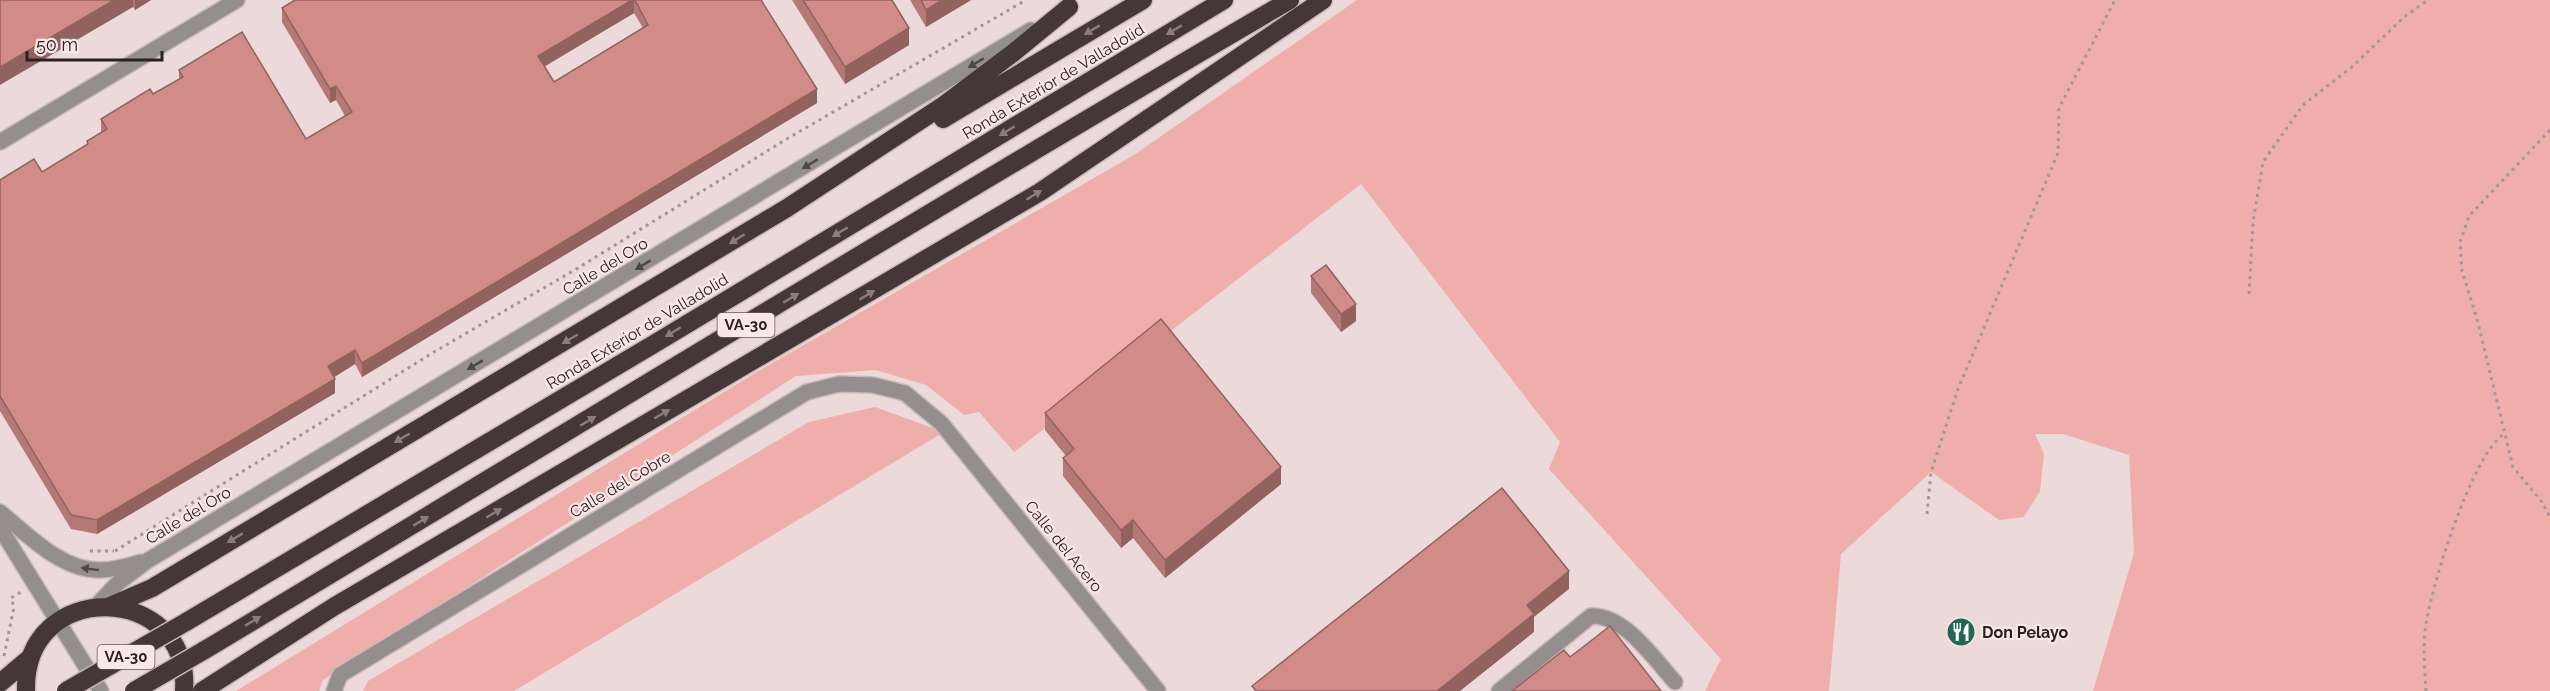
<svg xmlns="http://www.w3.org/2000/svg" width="2550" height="691" font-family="Raleway,sans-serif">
<rect width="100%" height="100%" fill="#ebdad9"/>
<path fill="#f0aeaa" d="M 1357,0 L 2550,0 L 2550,691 L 2093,691 L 2134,553 L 2129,455 L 2063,434 L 2035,434 L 2044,454 L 2040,491 L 2024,517 L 1999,520 L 1931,472 L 1841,554 L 1829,691 L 1705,691 L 1721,659 L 1549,469 L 1560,442 L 1361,184 L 1014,452 L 979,412 L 964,415 L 926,385 L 876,370 L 796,376 L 323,680 L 319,691 L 236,691 L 755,373 L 1134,155 Z
M 875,407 L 944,432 L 514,691 L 363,691 L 368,681 L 809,422 Z"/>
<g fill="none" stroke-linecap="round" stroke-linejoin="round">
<g stroke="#c8b9b8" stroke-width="18">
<path id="minor" d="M 0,142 L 237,0
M 0,512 C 28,535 62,571 100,570 C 114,570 128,566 141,562
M 0,528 L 101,691
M 95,607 L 118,583 L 147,561 L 1031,30
M 334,691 L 340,675 L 807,392 L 839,384 L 873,385 L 905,393 L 942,424 L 1158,691
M 1499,691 L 1591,616 C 1624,614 1655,660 1675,682"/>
</g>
<g stroke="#c8b9b8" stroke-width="21">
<path id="highway" d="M 943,119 L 1143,0
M 110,606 L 152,588 L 787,208 L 944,105 L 1013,53 L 1069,7
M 186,622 L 659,341 L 1224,0
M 203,651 C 565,434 925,213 1290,0
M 0,683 L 31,657
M 26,691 C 23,576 192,583 184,691
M 202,691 L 335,606 L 1040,192 L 1323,0"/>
</g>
<path stroke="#a29595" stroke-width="3" stroke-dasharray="3 4.5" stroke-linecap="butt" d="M 2550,130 L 2469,216 L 2460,242 L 2462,271 L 2477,319 L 2513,467 L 2542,502 L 2550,517
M 2249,294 L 2253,222 L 2263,162 L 2303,105 L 2353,66 L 2404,17 L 2428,0
M 1927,514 L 1931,472 L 1958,389 L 2058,153 L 2059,108 L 2115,0
M 90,551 L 114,551
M 115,551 L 434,352 L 578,268 L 785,140 L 1026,0
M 4,656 L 14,607 L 11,598 L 21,592
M 2426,691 C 2425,672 2423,651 2425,631 C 2429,592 2472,454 2504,434"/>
<use href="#minor" stroke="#958e8e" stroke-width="15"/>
<use href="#highway" stroke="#443736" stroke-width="18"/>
<g stroke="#c8b9b8" stroke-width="21" stroke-linecap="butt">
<path id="highway-bridge" d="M 66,691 L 186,622
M 134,691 L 203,651"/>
</g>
<use href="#highway-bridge" stroke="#443736" stroke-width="18"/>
</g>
<path fill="#b47875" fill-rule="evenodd" d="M 0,0 L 151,0 L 135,10 L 133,7 Z
M 295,0 L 761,0 L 817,103 L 362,377 L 355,364 L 334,377 L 335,393 L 97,534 L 71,529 L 0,411 L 0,180 L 42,172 L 87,145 L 87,141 L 101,133 L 101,119 L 153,94 L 179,79 L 179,70 L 306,139 L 345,116 L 336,100 L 330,103 L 282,22 L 282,8 ZM 634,13 L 643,28 L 554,82 L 544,67 Z
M 792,0 L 892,0 L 909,45 L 845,84 Z
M 910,0 L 971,0 L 926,27 Z
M 1311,276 L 1356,321 L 1341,332 L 1311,293 Z
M 1045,413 L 1281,484 L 1165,578 L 1133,538 L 1121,548 L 1063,476 L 1063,458 L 1066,456 L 1045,430 Z"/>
<path fill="#92625f" d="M 114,0 L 133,0 L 133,7 L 0,85 L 0,67 Z
M 135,0 L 151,0 L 135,10 Z
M 632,0 L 634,0 L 634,13 L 538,70 L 538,56 Z
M 942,0 L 971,0 L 926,27 L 926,10 Z
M 909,28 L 909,45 L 845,84 L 845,67 Z
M 336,86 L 336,100 L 330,103 L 330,89 Z
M 817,89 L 817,103 L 362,377 L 362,363 Z
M 1356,304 L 1356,321 L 1341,332 L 1341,314 Z
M 355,350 L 355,364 L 328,381 L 328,366 Z
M 335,379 L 335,393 L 97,534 L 97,520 Z
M 1281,467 L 1281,484 L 1165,578 L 1165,560 Z
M 1133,520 L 1133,538 L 1121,548 L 1121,530 Z
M 1569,571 L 1569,589 L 1534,617 L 1534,632 L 1460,691 L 1437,691 L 1527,605 Z"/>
<path fill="#d18c88" stroke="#92625f" stroke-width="1.5" d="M 0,0 L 114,0 L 0,67 Z
M 295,0 L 632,0 L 538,56 L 554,82 L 648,25 L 635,0 L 761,0 L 817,89 L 362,363 L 355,350 L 328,366 L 335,379 L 97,520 L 71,515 L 0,396 L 0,180 L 34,159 L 42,172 L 88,144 L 87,141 L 107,129 L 101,119 L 150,89 L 153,94 L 183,77 L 179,70 L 242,32 L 306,139 L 352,112 L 336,86 L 330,89 L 282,8 Z
M 803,0 L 892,0 L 909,28 L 845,67 Z
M 921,0 L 942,0 L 926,10 Z
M 1326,265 L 1356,304 L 1341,314 L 1311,276 Z
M 1161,319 L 1281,467 L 1165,560 L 1133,520 L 1121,530 L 1063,458 L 1074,449 L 1045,413 Z
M 1502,488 L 1569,571 L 1527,605 L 1534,614 L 1437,691 L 1256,691 L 1252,686 Z
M 1610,626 L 1661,691 L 1512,691 L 1564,650 L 1570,657 Z"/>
<defs><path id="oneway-solid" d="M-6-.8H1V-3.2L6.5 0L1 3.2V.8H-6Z" transform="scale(1.5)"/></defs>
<g fill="#8c7d7c">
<use href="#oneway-solid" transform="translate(1092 30) rotate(149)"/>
<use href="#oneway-solid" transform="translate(1174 30) rotate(149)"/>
<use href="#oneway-solid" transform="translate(1007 131) rotate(149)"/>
<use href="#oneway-solid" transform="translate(1034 195) rotate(-31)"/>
<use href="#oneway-solid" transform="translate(840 232) rotate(149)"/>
<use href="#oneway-solid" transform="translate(737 239) rotate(148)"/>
<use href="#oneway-solid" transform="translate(867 295) rotate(-31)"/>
<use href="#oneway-solid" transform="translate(791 298) rotate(-31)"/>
<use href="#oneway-solid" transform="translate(673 332) rotate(149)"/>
<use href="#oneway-solid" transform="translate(570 339) rotate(150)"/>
<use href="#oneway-solid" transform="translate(662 414) rotate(-30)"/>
<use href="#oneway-solid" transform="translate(588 421) rotate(-31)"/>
<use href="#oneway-solid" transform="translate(402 438) rotate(150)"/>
<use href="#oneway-solid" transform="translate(494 513) rotate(-30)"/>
<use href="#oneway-solid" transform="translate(421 521) rotate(-31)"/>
<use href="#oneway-solid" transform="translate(235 538) rotate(149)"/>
<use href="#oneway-solid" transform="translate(253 621) rotate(-31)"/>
</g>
<g fill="#4e4747">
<use href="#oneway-solid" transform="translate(976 63) rotate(149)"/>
<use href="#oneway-solid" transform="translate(810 164) rotate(149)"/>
<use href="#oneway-solid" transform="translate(643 265) rotate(149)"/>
<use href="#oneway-solid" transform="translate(475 365) rotate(149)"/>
<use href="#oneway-solid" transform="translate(90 569) rotate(-173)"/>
</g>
<defs>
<g id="restaurant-disc" transform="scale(1.5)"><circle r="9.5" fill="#246655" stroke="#f8e7e6"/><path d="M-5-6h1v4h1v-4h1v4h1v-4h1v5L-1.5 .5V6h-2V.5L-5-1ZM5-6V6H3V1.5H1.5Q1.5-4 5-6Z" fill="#fff"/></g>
</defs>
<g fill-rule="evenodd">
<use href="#restaurant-disc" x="1961" y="632"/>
</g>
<g text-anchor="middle" stroke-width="4.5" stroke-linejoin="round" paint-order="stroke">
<g fill="#f8e7e6" stroke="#665c5c" stroke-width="1.5">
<rect x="717.5" y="313" width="57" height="24" rx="4.5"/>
<rect x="97.5" y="645" width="57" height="24" rx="4.5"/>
</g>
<g font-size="15" font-weight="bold" fill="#272121">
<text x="746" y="330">VA-30</text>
<text x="126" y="662">VA-30</text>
</g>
<g font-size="16" fill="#272121" stroke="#f8e7e6">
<text transform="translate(1053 81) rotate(-31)" y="6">Ronda Exterior de Valladolid</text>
<text transform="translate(605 266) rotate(-31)" y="6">Calle del Oro</text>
<text transform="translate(637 331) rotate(-31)" y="6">Ronda Exterior de Valladolid</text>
<text transform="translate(620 484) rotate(-31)" y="6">Calle del Cobre</text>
<text transform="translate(188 515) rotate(-31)" y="6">Calle del Oro</text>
<text transform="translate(1064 546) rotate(51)" y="6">Calle del Acero</text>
</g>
<g font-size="16" font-weight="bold" fill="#272121" stroke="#f8e7e6" text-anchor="start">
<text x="1982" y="638">Don Pelayo</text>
</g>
</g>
<path d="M27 51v9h135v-9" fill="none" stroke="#272121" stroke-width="3"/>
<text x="36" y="51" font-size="18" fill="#272121" stroke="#f8e7e6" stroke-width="4.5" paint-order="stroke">50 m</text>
</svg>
